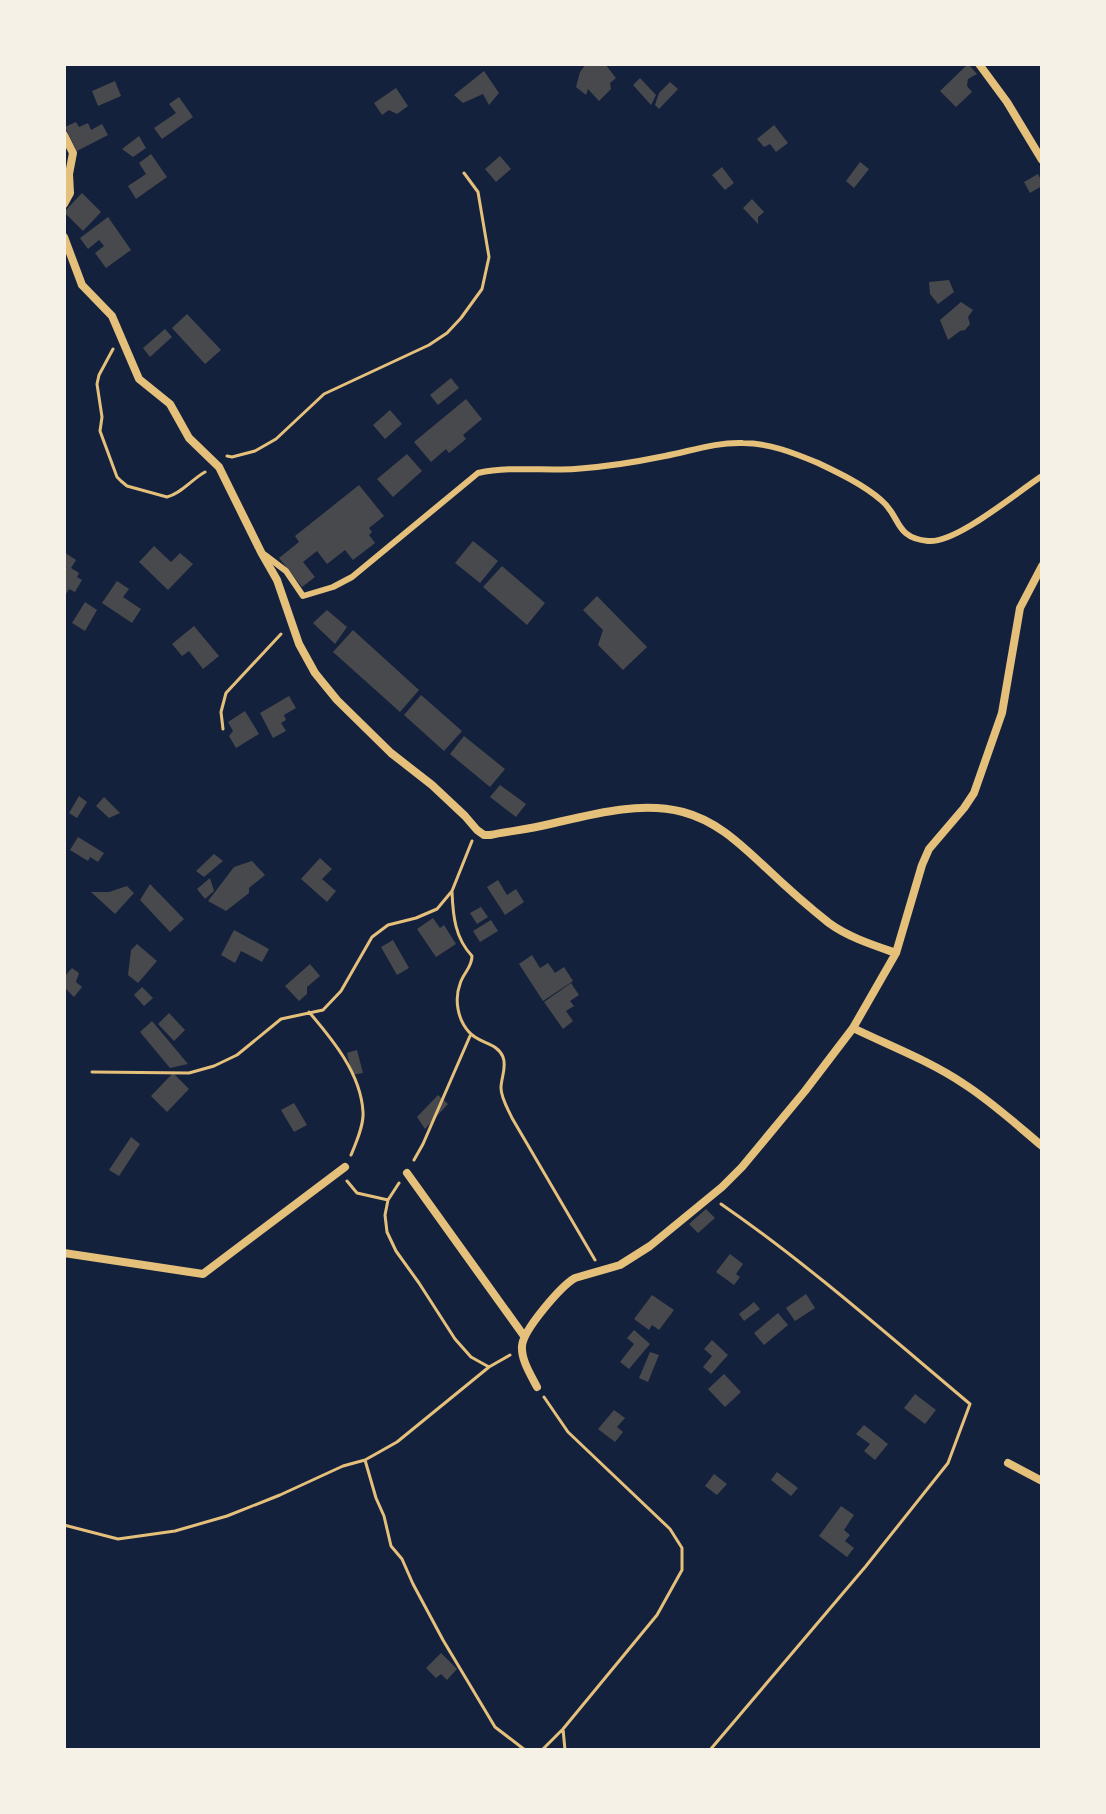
<svg xmlns="http://www.w3.org/2000/svg" width="1106" height="1814" font-family="Cabin,sans-serif">
<rect width="100%" height="100%" fill="#14213d"/>
<path fill="#48494c" d="M 586,64 L 605,64 L 616,78 L 610,83 L 611,89 L 599,101 L 588,89 L 586,95 L 576,87 L 580,72 Z
M 968,64 L 977,74 L 968,79 L 967,86 L 972,92 L 956,107 L 940,91 Z
M 484,71 L 499,93 L 489,105 L 483,94 L 463,103 L 454,95 Z
M 640,78 L 656,95 L 651,105 L 633,85 Z
M 115,81 L 121,96 L 98,106 L 92,91 Z
M 670,82 L 678,89 L 659,109 L 655,105 L 659,93 Z
M 396,88 L 408,106 L 397,114 L 389,110 L 382,115 L 374,103 Z
M 179,97 L 193,117 L 162,139 L 154,128 L 176,113 L 169,104 Z
M 76,122 L 79,127 L 88,123 L 91,130 L 102,124 L 108,135 L 77,151 L 65,127 Z
M 774,125 L 788,143 L 776,152 L 770,144 L 764,147 L 757,139 Z
M 139,136 L 146,148 L 133,157 L 122,149 Z
M 151,154 L 167,177 L 136,199 L 128,186 L 146,174 L 139,163 Z
M 500,156 L 511,169 L 496,182 L 485,169 Z
M 860,162 L 869,169 L 854,188 L 846,181 Z
M 722,167 L 734,183 L 725,190 L 712,175 Z
M 1038,174 L 1042,182 L 1042,186 L 1030,193 L 1024,182 Z
M 82,193 L 101,212 L 83,231 L 64,212 Z
M 752,199 L 764,212 L 758,217 L 758,224 L 743,208 Z
M 108,217 L 131,250 L 106,268 L 95,253 L 104,246 L 99,240 L 88,249 L 80,238 Z
M 949,280 L 954,292 L 938,304 L 930,294 L 929,282 Z
M 961,302 L 973,310 L 968,317 L 970,324 L 965,330 L 960,331 L 948,340 L 940,320 Z
M 187,314 L 221,350 L 205,364 L 172,328 Z
M 165,329 L 172,337 L 150,357 L 143,348 Z
M 451,378 L 459,388 L 438,405 L 430,395 Z
M 466,399 L 482,419 L 463,435 L 466,439 L 449,453 L 446,449 L 431,462 L 414,442 Z
M 390,410 L 402,424 L 385,439 L 373,425 Z
M 407,454 L 422,471 L 393,497 L 377,479 Z
M 359,485 L 384,516 L 369,528 L 372,532 L 369,535 L 375,543 L 353,560 L 345,550 L 327,564 L 317,551 L 303,562 L 315,577 L 302,587 L 279,558 L 299,542 L 295,536 Z
M 473,541 L 498,561 L 480,583 L 455,563 Z
M 154,546 L 171,562 L 180,553 L 193,564 L 168,590 L 139,562 Z
M 64,552 L 76,560 L 71,568 L 79,573 L 77,577 L 82,580 L 75,592 L 69,589 L 64,597 Z
M 502,566 L 545,603 L 527,625 L 483,587 Z
M 117,581 L 129,589 L 123,597 L 141,609 L 132,623 L 102,603 Z
M 597,596 L 647,647 L 623,670 L 598,645 L 603,630 L 583,610 Z
M 85,602 L 97,610 L 85,631 L 72,623 Z
M 327,610 L 347,627 L 335,644 L 313,623 Z
M 194,626 L 219,656 L 203,669 L 189,651 L 182,656 L 172,644 Z
M 353,630 L 419,690 L 400,712 L 333,652 Z
M 421,695 L 462,731 L 444,751 L 404,715 Z
M 289,696 L 296,708 L 284,715 L 286,720 L 281,723 L 286,731 L 273,738 L 260,713 Z
M 245,711 L 259,734 L 236,748 L 229,736 L 233,731 L 228,722 Z
M 464,736 L 505,769 L 490,787 L 450,754 Z
M 500,785 L 526,804 L 516,817 L 490,797 Z
M 79,796 L 87,802 L 77,818 L 69,813 Z
M 104,797 L 120,813 L 109,818 L 96,806 Z
M 78,837 L 104,853 L 98,862 L 90,857 L 88,861 L 70,850 Z
M 214,854 L 223,861 L 204,877 L 196,871 Z
M 320,858 L 332,869 L 322,879 L 336,891 L 327,902 L 301,879 Z
M 252,861 L 265,875 L 249,888 L 249,893 L 226,911 L 208,901 L 234,867 Z
M 210,878 L 214,891 L 205,899 L 197,889 Z
M 498,880 L 507,895 L 516,889 L 524,902 L 505,915 L 487,887 Z
M 150,884 L 184,919 L 170,932 L 140,900 Z
M 127,886 L 134,893 L 115,914 L 91,892 L 109,892 Z
M 481,907 L 488,917 L 477,924 L 470,913 Z
M 433,918 L 440,928 L 444,925 L 456,944 L 436,957 L 417,929 Z
M 491,920 L 498,931 L 480,942 L 473,931 Z
M 234,930 L 269,949 L 262,962 L 241,951 L 235,963 L 221,955 Z
M 393,940 L 409,968 L 397,975 L 381,947 Z
M 137,944 L 157,961 L 138,983 L 128,975 L 131,950 Z
M 532,955 L 540,968 L 548,963 L 555,973 L 564,967 L 573,981 L 543,1001 L 519,964 Z
M 310,964 L 320,976 L 307,987 L 307,994 L 299,1001 L 285,986 Z
M 72,968 L 79,973 L 76,982 L 82,987 L 74,997 L 64,987 L 64,977 Z
M 571,983 L 579,995 L 570,1001 L 574,1006 L 566,1011 L 573,1021 L 563,1029 L 544,1002 Z
M 142,987 L 153,998 L 144,1006 L 134,995 Z
M 169,1013 L 185,1030 L 174,1041 L 158,1024 Z
M 152,1021 L 188,1064 L 170,1068 L 140,1032 Z
M 357,1050 L 363,1073 L 352,1075 L 347,1053 Z
M 173,1073 L 189,1089 L 167,1112 L 151,1096 Z
M 438,1095 L 448,1104 L 425,1129 L 417,1117 Z
M 294,1103 L 307,1125 L 294,1132 L 281,1110 Z
M 131,1137 L 140,1144 L 119,1176 L 109,1170 Z
M 706,1209 L 715,1218 L 698,1233 L 689,1224 Z
M 730,1254 L 743,1264 L 736,1274 L 740,1277 L 734,1285 L 716,1272 Z
M 806,1294 L 815,1308 L 795,1321 L 786,1308 Z
M 652,1295 L 674,1310 L 659,1330 L 652,1325 L 649,1330 L 634,1319 Z
M 754,1302 L 760,1309 L 744,1321 L 739,1314 Z
M 778,1313 L 788,1325 L 764,1345 L 754,1333 Z
M 634,1330 L 650,1344 L 629,1369 L 620,1362 L 634,1344 L 627,1338 Z
M 712,1340 L 728,1355 L 711,1374 L 703,1367 L 712,1356 L 704,1349 Z
M 650,1352 L 659,1355 L 648,1382 L 639,1378 Z
M 724,1374 L 741,1392 L 725,1407 L 708,1389 Z
M 915,1394 L 936,1410 L 925,1424 L 904,1408 Z
M 614,1410 L 625,1418 L 617,1427 L 623,1432 L 615,1442 L 598,1429 Z
M 864,1425 L 888,1444 L 875,1460 L 864,1451 L 870,1444 L 856,1434 Z
M 777,1472 L 798,1488 L 791,1496 L 771,1480 Z
M 714,1474 L 727,1484 L 717,1495 L 705,1486 Z
M 841,1506 L 854,1515 L 844,1530 L 850,1535 L 845,1541 L 854,1548 L 847,1557 L 819,1536 Z
M 441,1653 L 457,1669 L 447,1680 L 441,1674 L 436,1678 L 426,1668 Z"/>
<g fill="none" stroke-linecap="round" stroke-linejoin="round">
<path stroke="#e5c07b" stroke-width="3" d="M 113,349 L 99,375 L 97,384 L 102,417 L 100,431 L 117,477 L 121,481 L 127,486 L 167,497 C 181,494 192,479 205,472
M 227,456 L 232,457 L 255,451 L 276,439 L 324,394 L 429,345 L 447,333 L 461,318 L 482,289 L 489,257 L 478,192 L 464,173
M 223,729 L 221,712 L 226,693 L 281,634
M 452,892 C 453,916 455,938 472,956 C 472,968 463,973 460,984 C 454,1000 458,1020 469,1032 C 479,1044 497,1042 503,1057 C 507,1067 501,1078 501,1088 C 501,1098 508,1109 512,1118 L 595,1260
M 309,1012 C 333,1040 361,1074 363,1112 C 364,1125 356,1143 351,1155
M 92,1072 L 189,1073 L 214,1066 L 237,1055 L 281,1019 L 323,1010 L 341,991 L 372,937 L 388,925 L 416,918 L 437,909 L 452,891 L 472,841
M 414,1160 L 423,1144 L 470,1036
M 347,1181 L 357,1193 L 388,1200
M 399,1183 L 388,1200 L 385,1215 L 387,1232 L 396,1251 L 419,1283 L 455,1339 L 471,1357 L 489,1367
M 544,1397 L 568,1432 L 670,1529 L 682,1548 L 682,1570 L 657,1615 L 563,1729 L 565,1750
M 365,1460 L 376,1498 L 384,1516 L 391,1546 L 402,1559 L 413,1584 L 443,1640 L 495,1727 L 525,1750
M 64,1525 L 118,1539 L 175,1531 L 227,1516 L 280,1495 L 343,1466 L 365,1460 L 397,1442 L 489,1367 L 510,1355
M 542,1750 L 562,1730
M 710,1750 L 866,1566 L 948,1463 L 970,1404 C 889,1336 808,1264 721,1204"/>
<path stroke="#e5c07b" stroke-width="6" d="M 265,555 L 286,571 L 303,596 L 333,587 L 352,577 L 478,473 C 511,466 543,471 575,469 C 605,467 636,462 665,456 C 691,451 716,442 743,443 C 769,443 794,453 818,463 C 839,473 864,485 881,500 C 901,516 894,538 928,541 C 956,544 1017,492 1042,476"/>
<path stroke="#e5c07b" stroke-width="8" d="M 979,64 L 1007,102 L 1042,160
M 64,135 L 73,153 L 69,174 L 70,193 L 64,204
M 64,237 L 82,285 L 112,316 L 139,379 L 170,404 L 189,438 L 219,467 L 261,552 L 277,580 L 299,644 L 315,673 L 337,700 L 391,753 L 432,785 L 465,816 L 477,830 L 484,835 L 490,835 C 510,831 530,829 550,824 C 593,814 640,801 683,812 C 717,821 740,844 764,866 C 785,886 806,905 829,923 C 848,937 873,945 896,953
M 853,1028 C 890,1046 930,1061 964,1084 C 992,1102 1017,1125 1042,1146
M 407,1173 L 524,1336
M 64,1253 L 203,1274 L 345,1167
M 537,1387 C 531,1375 521,1360 522,1346 C 523,1330 561,1286 575,1278 L 620,1265 L 650,1246 L 722,1187 L 742,1167 L 805,1091 L 853,1028 L 896,953 L 922,865 L 929,849 L 964,808 L 974,793 L 1002,713 L 1020,608 L 1042,566
M 1008,1463 L 1042,1481"/>
</g>
<rect width="1106" height="1814" fill="none" stroke="#f6f1e7" stroke-width="132"/>
</svg>
